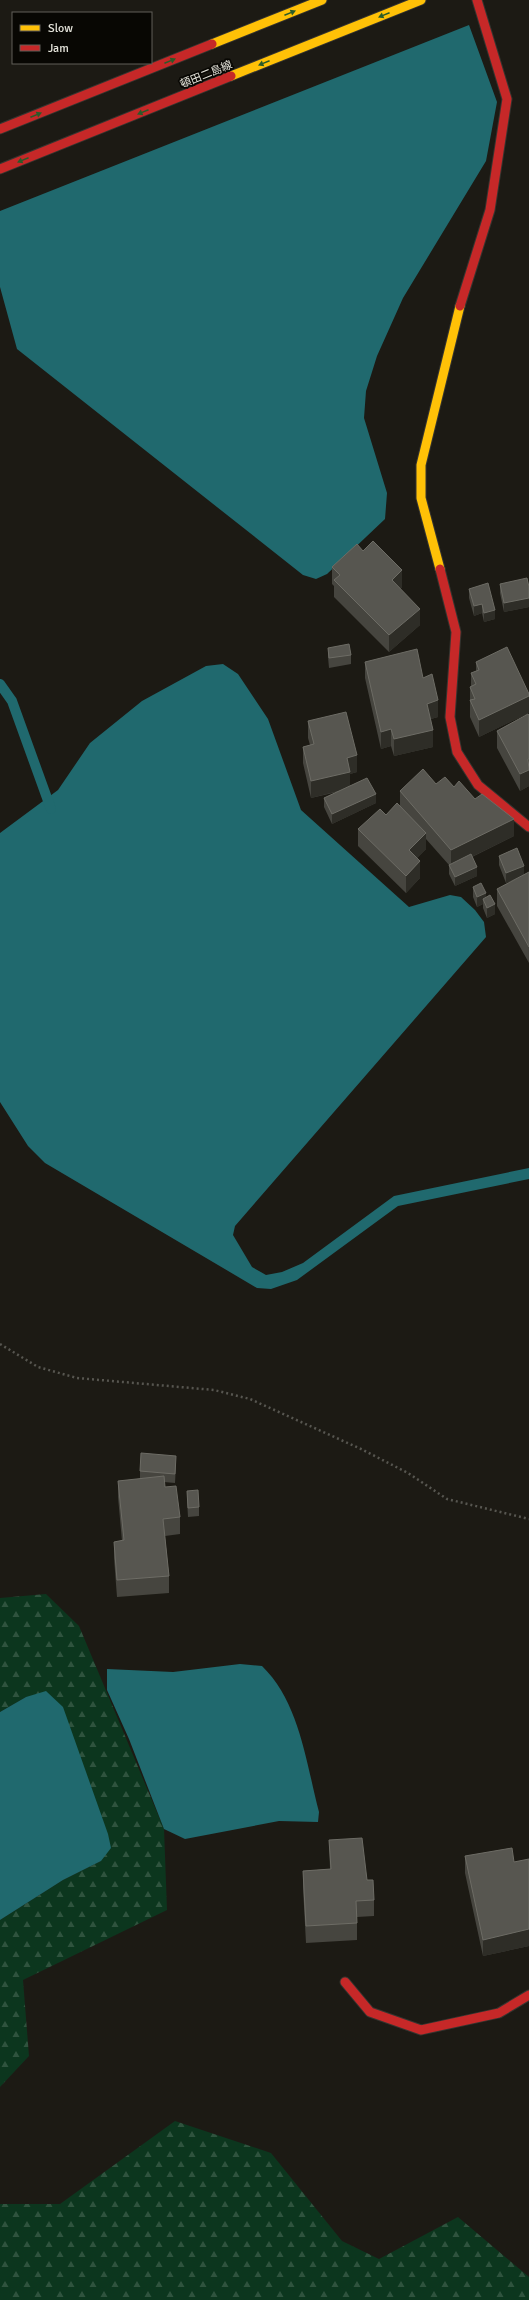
<svg xmlns="http://www.w3.org/2000/svg" width="529" height="2300" font-family="Signika,'Noto Sans JP',sans-serif">
<defs>
<pattern id="forest-firs" width="22" height="20" patternUnits="userSpaceOnUse"><rect width="22" height="20" fill="#0c361e"/><path d="M5 1l3.5 6h-7zM16 11l3.5 6h-7z" fill="#2f533e"/></pattern>
</defs>
<rect width="100%" height="100%" fill="#1c1a14"/>
<path fill="url(#forest-firs)" d="M 46,1594 L 79,1626 L 164,1829 L 167,1910 L 23,1980 L 29,2056 L 0,2087 L 0,1920 L 63,1880 L 101,1861 L 26,1697 L 0,1712 L 0,1598 Z
M 175,2121 L 271,2153 L 342,2241 L 379,2259 L 458,2217 L 529,2277 L 529,2300 L 0,2300 L 0,2204 L 60,2204 Z"/>
<path fill="#20696e" d="M 469,25 L 497,102 L 486,161 L 403,298 L 377,356 L 366,391 L 364,418 L 387,493 L 385,519 L 327,574 L 316,579 L 303,575 L 17,349 L 0,287 L 0,211 Z
M 223,664 L 238,674 L 268,719 L 301,810 L 409,907 L 450,895 L 461,897 L 475,910 L 484,922 L 486,937 L 235,1226 L 233,1235 L 252,1267 L 266,1275 L 282,1272 L 303,1263 L 394,1196 L 529,1168 L 529,1179 L 398,1206 L 297,1280 L 271,1289 L 257,1288 L 45,1163 L 28,1146 L 0,1102 L 0,833 L 58,790 L 90,743 L 142,701 L 206,666 Z
M 240,1664 L 262,1666 C 300,1703 306,1763 319,1812 L 318,1822 L 279,1821 L 185,1839 L 164,1829 L 129,1739 L 107,1690 L 107,1669 L 173,1672 Z
M 46,1691 L 63,1707 L 108,1834 L 111,1848 L 101,1861 L 63,1880 L 0,1920 L 0,1712 L 26,1697 Z"/>
<g fill="none" stroke-linecap="round" stroke-linejoin="round">
<path stroke="#20696e" stroke-width="10" d="M 0,684 L 12,701 L 51,809"/>
<g stroke="#363530" stroke-width="11">
<path id="slow" d="M 212,44 L 322,0
M 231,76 L 421,0
M 440,569 L 421,498 L 421,465 L 460,306"/>
</g>
<g stroke="#363530" stroke-width="11">
<path id="jam" d="M 0,129 L 212,44
M 0,169 L 231,76
M 460,306 L 490,210 L 507,99 L 477,0
M 440,569 L 456,632 L 450,717 L 457,752 L 478,785 L 529,827
M 345,1982 L 370,2012 L 421,2030 L 499,2013 L 529,1995"/>
</g>
<path stroke="#575650" stroke-width="2.5" stroke-dasharray="2 3" stroke-linecap="butt" d="M 0,1344 L 38,1367 L 77,1378 L 214,1390 L 250,1399 L 361,1449 L 408,1473 L 447,1499 L 529,1519"/>
<use href="#slow" stroke="#ffc107" stroke-width="9"/>
<use href="#jam" stroke="#c62828" stroke-width="9"/>
</g>
<path fill="#46453f" d="M 332,567 L 402,587 L 400,589 L 420,625 L 389,652 L 334,597 L 334,586 L 332,584 Z
M 500,584 L 529,587 L 529,607 L 504,612 L 500,593 Z
M 469,589 L 495,619 L 484,622 L 482,613 L 474,616 L 469,598 Z
M 328,648 L 351,655 L 351,664 L 329,668 L 328,657 Z
M 365,662 L 423,678 L 438,717 L 431,719 L 433,747 L 394,756 L 391,746 L 381,749 L 365,678 Z
M 476,662 L 529,694 L 529,713 L 479,737 L 470,717 L 470,687 L 471,686 L 471,673 L 476,671 Z
M 529,715 L 529,786 L 520,791 L 497,748 L 497,731 Z
M 308,721 L 357,772 L 350,774 L 350,786 L 376,803 L 332,824 L 324,807 L 324,798 L 337,792 L 311,798 L 303,763 L 303,747 L 310,745 L 308,738 Z
M 436,784 L 454,787 L 475,799 L 514,836 L 472,857 L 477,876 L 455,886 L 449,874 L 449,865 L 426,839 L 426,849 L 417,858 L 420,878 L 406,893 L 358,846 L 358,829 L 386,815 L 400,805 L 400,791 Z
M 499,856 L 524,875 L 529,872 L 529,963 L 497,906 L 497,889 L 523,876 L 506,883 L 499,865 Z
M 473,887 L 486,897 L 495,914 L 487,918 L 483,908 L 483,904 L 477,907 L 473,897 Z
M 176,1465 L 175,1483 L 164,1482 L 165,1487 L 180,1517 L 180,1534 L 165,1536 L 169,1576 L 169,1593 L 117,1597 L 114,1558 L 114,1542 L 122,1541 L 118,1497 L 118,1481 L 140,1479 L 140,1471 Z
M 187,1491 L 199,1507 L 199,1516 L 188,1517 L 187,1500 Z
M 329,1840 L 367,1880 L 374,1900 L 374,1916 L 357,1917 L 357,1940 L 306,1943 L 303,1888 L 303,1871 L 330,1869 Z
M 465,1856 L 514,1862 L 529,1859 L 529,1946 L 483,1956 L 465,1873 Z"/>
<path fill="#2e2d27" d="M 402,570 L 402,587 L 392,597 L 392,580 Z
M 529,598 L 529,607 L 504,612 L 504,603 Z
M 482,604 L 482,613 L 474,616 L 474,606 Z
M 420,609 L 420,625 L 389,652 L 389,635 Z
M 495,610 L 495,619 L 484,622 L 484,613 Z
M 529,696 L 529,713 L 479,737 L 479,720 Z
M 438,700 L 438,717 L 427,720 L 427,704 Z
M 391,729 L 391,746 L 381,749 L 381,732 Z
M 433,730 L 433,747 L 394,756 L 394,739 Z
M 357,755 L 357,772 L 350,774 L 350,788 L 311,798 L 311,781 L 347,758 Z
M 528,759 L 529,759 L 529,786 L 520,791 L 520,774 Z
M 376,794 L 376,803 L 332,824 L 332,814 Z
M 514,819 L 514,836 L 451,867 L 451,850 Z
M 426,833 L 426,849 L 409,867 L 409,850 Z
M 420,861 L 420,878 L 406,893 L 406,876 Z
M 524,866 L 524,875 L 506,883 L 506,873 Z
M 477,867 L 477,876 L 455,886 L 455,877 Z
M 486,893 L 486,903 L 483,899 L 483,904 L 477,907 L 477,897 Z
M 495,904 L 495,914 L 487,918 L 487,908 Z
M 529,1929 L 529,1946 L 483,1956 L 483,1940 Z"/>
<path fill="#575650" stroke="#6d6c65" d="M 373,541 L 402,570 L 392,580 L 420,609 L 389,635 L 334,580 L 340,575 L 332,567 L 357,544 L 363,551 Z
M 527,578 L 529,587 L 529,598 L 504,603 L 500,584 Z
M 488,583 L 495,610 L 484,613 L 482,604 L 474,606 L 469,589 Z
M 349,644 L 351,655 L 329,658 L 328,648 Z
M 507,647 L 529,694 L 529,696 L 479,720 L 470,700 L 475,699 L 470,687 L 476,684 L 471,673 L 479,670 L 476,662 Z
M 417,649 L 423,678 L 432,674 L 438,700 L 427,704 L 433,730 L 394,739 L 391,729 L 381,732 L 365,662 Z
M 346,712 L 357,755 L 347,758 L 350,772 L 311,781 L 303,747 L 314,744 L 308,721 Z
M 528,714 L 529,715 L 529,759 L 528,759 L 529,770 L 520,774 L 497,731 Z
M 423,769 L 436,784 L 445,777 L 454,787 L 459,781 L 475,799 L 482,794 L 514,819 L 451,850 L 400,791 Z
M 367,778 L 376,794 L 332,814 L 324,798 Z
M 397,803 L 426,833 L 409,850 L 420,861 L 406,876 L 358,829 L 380,809 L 386,815 Z
M 517,848 L 524,866 L 506,873 L 499,856 Z
M 471,854 L 477,867 L 455,877 L 449,865 Z
M 529,872 L 529,947 L 497,889 Z
M 481,883 L 486,893 L 477,897 L 473,887 Z
M 490,895 L 495,904 L 487,908 L 483,899 Z
M 141,1453 L 176,1456 L 175,1474 L 140,1471 Z
M 164,1476 L 165,1487 L 176,1486 L 180,1517 L 163,1519 L 169,1576 L 117,1580 L 114,1542 L 124,1540 L 118,1481 Z
M 198,1490 L 199,1507 L 188,1508 L 187,1491 Z
M 362,1838 L 367,1880 L 373,1880 L 374,1900 L 356,1901 L 357,1923 L 306,1926 L 303,1871 L 331,1869 L 329,1840 Z
M 512,1848 L 514,1862 L 529,1859 L 529,1929 L 483,1940 L 465,1856 Z"/>
<defs><path id="oneway-solid" d="M-6-.8H1V-3.2L6.5 0L1 3.2V.8H-6Z"/></defs>
<g fill="#2a5b2a">
<use href="#oneway-solid" transform="translate(290 13) rotate(-22)"/>
<use href="#oneway-solid" transform="translate(384 15) rotate(158)"/>
<use href="#oneway-solid" transform="translate(170 61) rotate(-22)"/>
<use href="#oneway-solid" transform="translate(264 63) rotate(158)"/>
<use href="#oneway-solid" transform="translate(143 112) rotate(158)"/>
<use href="#oneway-solid" transform="translate(36 115) rotate(-22)"/>
<use href="#oneway-solid" transform="translate(23 160) rotate(158)"/>
</g>
<g text-anchor="middle" stroke-width="3.5" stroke-linejoin="round" paint-order="stroke">
<g font-size="11" fill="#e5e4db" stroke="#080703">
<text transform="translate(206 74) rotate(-22)" y="4">頓田二島線</text>
</g>
</g>
<rect x="12" y="12" width="140" height="52" fill="#080703" stroke="#605f59"/>
<rect x="20" y="25" width="20" height="6" fill="#ffc107" stroke="#605f59"/>
<text x="48" y="32" font-size="12" fill="#e5e4db">Slow</text>
<rect x="20" y="45" width="20" height="6" fill="#c62828" stroke="#605f59"/>
<text x="48" y="52" font-size="12" fill="#e5e4db">Jam</text>
</svg>
